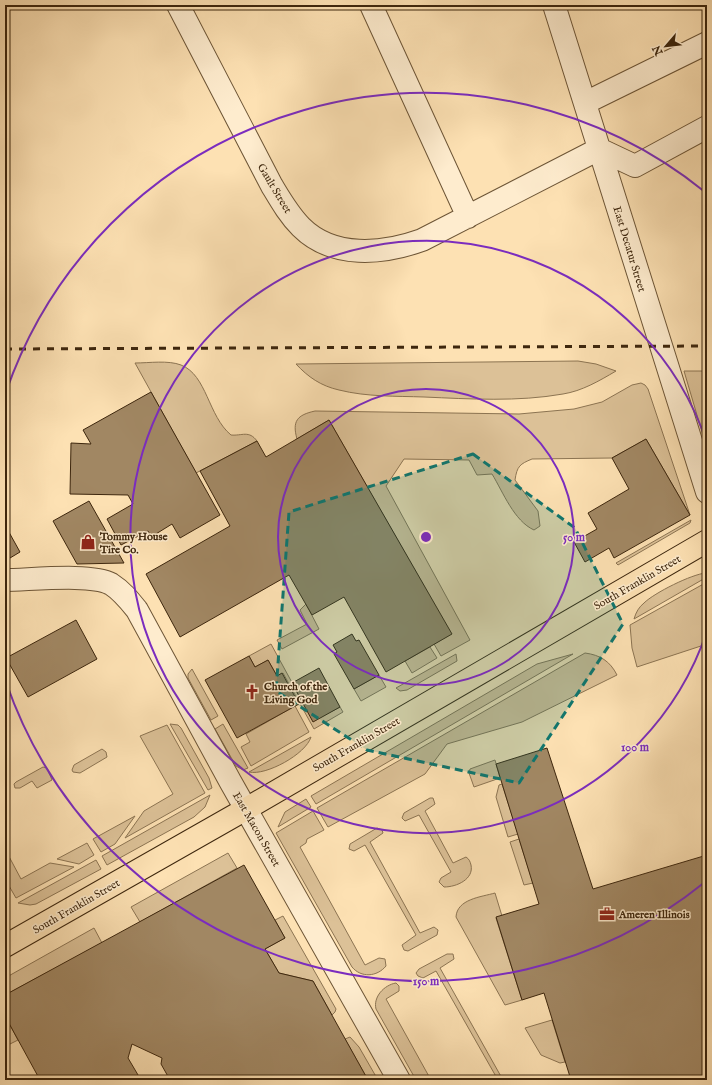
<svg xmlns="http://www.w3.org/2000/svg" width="712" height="1085" font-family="'IM FELL English',serif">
<rect width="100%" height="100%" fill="#fde1b3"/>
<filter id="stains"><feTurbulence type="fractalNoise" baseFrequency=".005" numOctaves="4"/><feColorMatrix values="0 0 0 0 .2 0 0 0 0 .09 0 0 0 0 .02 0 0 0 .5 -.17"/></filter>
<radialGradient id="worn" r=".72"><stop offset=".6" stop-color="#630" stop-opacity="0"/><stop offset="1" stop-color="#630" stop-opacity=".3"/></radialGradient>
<path fill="#dcc197" stroke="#8c7452" d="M 578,361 L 596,364 L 616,371 C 599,381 582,391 563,394 C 518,402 470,399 424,397 C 396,396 367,397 339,390 C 321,386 308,377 296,364 Z
M 135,363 C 149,363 168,360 181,365 C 207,375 208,416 231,435 C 242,436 249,430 257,441 L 196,473 Z
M 684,371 L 707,371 L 707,449 Z
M 641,383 L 645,385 L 648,389 L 690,515 L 646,439 L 612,458 L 532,459 C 520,464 517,466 515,480 L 538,511 L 540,526 L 534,530 C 514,521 503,492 492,474 L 477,475 L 469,460 L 404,459 L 386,486 L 470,640 L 441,656 L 434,644 L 451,634 L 329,420 L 297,439 C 292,421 297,415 315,411 L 519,414 L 574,409 L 602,402 L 632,385 Z
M 691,520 L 690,523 L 618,565 L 616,563 Z
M 706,573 L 707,577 L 634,619 C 636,612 639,607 644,603 C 654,593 692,574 706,573 Z
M 707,582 L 707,644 L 637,667 L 632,648 L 630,625 Z
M 306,604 L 319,629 L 282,649 L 277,640 L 307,624 L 300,610 Z
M 271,644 L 313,721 L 340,707 L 343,712 L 314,729 L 283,673 L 277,676 L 268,660 L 255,667 L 249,656 Z
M 430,647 L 437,658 L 412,673 L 405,661 Z
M 585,653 C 600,655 610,661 617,675 L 522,722 L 447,744 L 425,774 L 328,827 L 317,808 Z
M 456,654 L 457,661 L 407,690 L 400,691 L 396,688 Z
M 573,654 L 316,804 L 311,796 L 537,664 Z
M 192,669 L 218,716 L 211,720 L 188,678 L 188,674 Z
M 379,675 L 386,687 L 361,701 L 354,689 Z
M 295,706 L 309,732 L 251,766 L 241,747 L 250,742 L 246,734 Z
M 170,724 L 178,725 L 181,728 L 209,778 L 212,788 L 208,790 Z
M 223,724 L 248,768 L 243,770 L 236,766 L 215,729 Z
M 167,725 L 205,793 L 125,838 L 144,811 L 173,794 L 140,736 Z
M 311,737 C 306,754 266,776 249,772 Z
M 102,749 L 106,752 L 107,757 L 80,773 L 73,772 L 72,770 L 74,765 Z
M 495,760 L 500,778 L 474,787 L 469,773 L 470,769 Z
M 43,767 L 47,768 L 52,780 L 37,788 L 32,781 L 20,788 L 15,788 L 14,784 L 16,782 Z
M 502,784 L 518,834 L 508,837 L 496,797 L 499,785 Z
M 210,795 L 205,807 L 194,817 L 107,865 L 102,856 Z
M 430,798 L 433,798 L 435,804 L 425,811 L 453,863 L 466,857 C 469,859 470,861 471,865 C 474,879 457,887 444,887 L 439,882 L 441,878 L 451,872 L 419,815 L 405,821 L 402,818 L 404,813 Z
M 306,799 L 311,807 L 278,827 L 285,812 Z
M 313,811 L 324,830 L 307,839 L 306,843 L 300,847 L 365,965 L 379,958 L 385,959 L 386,966 C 377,977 361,978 352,967 L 276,833 Z
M 135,816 L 115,844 L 101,852 L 93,839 Z
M 377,828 L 382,830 L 383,833 L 370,842 L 420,933 L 434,927 L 438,930 L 437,935 L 408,951 L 404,950 L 402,945 L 416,935 L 365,845 L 354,851 L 349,849 L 350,844 Z
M 519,839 L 533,883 L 524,885 L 510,842 Z
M 87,843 L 94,855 L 79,864 L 57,859 Z
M 5,849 L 21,879 L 50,863 L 74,867 L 16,898 L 5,879 Z
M 228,853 L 237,868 L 140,922 L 131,907 Z
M 96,860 L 101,869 L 36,904 L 30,905 L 18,903 Z
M 495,893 L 502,916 L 496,918 L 522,1000 L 505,1005 L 456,917 C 457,899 481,897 495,893 Z
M 283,916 L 336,1009 L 335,1012 L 332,1015 L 313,981 L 279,973 L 265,949 L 285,938 L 275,920 Z
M 94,928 L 102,943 L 5,995 L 5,978 Z
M 447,954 L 453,954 L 454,959 L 440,968 L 503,1080 L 498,1080 L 436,971 L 423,978 L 418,976 L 416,973 L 419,969 Z
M 396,983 L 399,986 L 399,991 L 386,999 L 431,1080 L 416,1080 L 376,1009 C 373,997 384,985 396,983 Z
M 5,1016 L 18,1040 L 6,1046 L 5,1045 Z
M 552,1020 L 565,1062 L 560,1063 L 541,1055 L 525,1028 Z
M 350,1037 L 359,1047 L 378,1080 L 368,1080 L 345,1039 Z"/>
<path fill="#a18763" stroke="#3d260d" d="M 151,392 L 220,515 L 180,538 L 172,524 L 151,537 L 148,531 L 121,545 L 107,519 L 133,504 L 128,495 L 70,494 L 71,443 L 91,444 L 83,430 Z
M 329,420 L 452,634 L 386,672 L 344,597 L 312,615 L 289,575 L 180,637 L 146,574 L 230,526 L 200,471 L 257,441 L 266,457 Z
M 646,439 L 690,515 L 614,558 L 609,548 L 585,562 L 574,542 L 597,529 L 588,513 L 629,489 L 612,458 Z
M 89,501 L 124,563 L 77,564 L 53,521 Z
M 5,525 L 20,552 L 5,561 Z
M 76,620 L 97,659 L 28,697 L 6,658 Z
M 352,634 L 356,641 L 359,640 L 379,675 L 354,689 L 334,654 L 337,652 L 333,645 Z
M 249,656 L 255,667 L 268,660 L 277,676 L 282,673 L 299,704 L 237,738 L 205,680 Z
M 319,668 L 340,707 L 313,722 L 292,683 Z
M 547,748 L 593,889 L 707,855 L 707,1080 L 571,1080 L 544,993 L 522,1000 L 496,917 L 539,904 L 496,764 Z
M 244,865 L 285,938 L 265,949 L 279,973 L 313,981 L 368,1080 L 170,1080 L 161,1064 L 162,1058 L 132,1044 L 128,1058 L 141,1080 L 40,1080 L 5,1016 L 5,995 Z"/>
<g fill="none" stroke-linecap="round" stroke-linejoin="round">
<g stroke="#6d5536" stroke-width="24">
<path id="minor" d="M 178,5 L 272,186 C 281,201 289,215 301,227 C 333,259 383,254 422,240 L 599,149 L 635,166 L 707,127
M 371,5 L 468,217
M 554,5 L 707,492
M 585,103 L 707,43
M 5,580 C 29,580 92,573 111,584 C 122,591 129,600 137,610 L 230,781 L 399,1080"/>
</g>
<g stroke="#3d260d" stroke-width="24">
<path id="major" d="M 5,946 L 246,809 L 707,541"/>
</g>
<use href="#minor" stroke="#feecce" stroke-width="22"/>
<use href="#major" stroke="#fde1b3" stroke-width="22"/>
<path stroke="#3d260d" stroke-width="3" stroke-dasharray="7 7" stroke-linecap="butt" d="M 5,349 L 707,346"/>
</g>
<path fill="#0f766e" fill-opacity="0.2" stroke="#0f766e" stroke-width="3" stroke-dasharray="8 5" stroke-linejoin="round" d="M 473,454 L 575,528 L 623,624 L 519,783 L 367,750 L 276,691 L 289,512 Z"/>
<g fill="none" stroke="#7b2cbf" stroke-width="2">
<circle cx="426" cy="537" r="148"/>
<path d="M707 631A296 296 0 1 1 707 443"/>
<path d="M705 882A444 444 0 0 1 6 682M6 392A444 444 0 0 1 705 192"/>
</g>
<defs>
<g id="shop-bare" transform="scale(1.2)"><path d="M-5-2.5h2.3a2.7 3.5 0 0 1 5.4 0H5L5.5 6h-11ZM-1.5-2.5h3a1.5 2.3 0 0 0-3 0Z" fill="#8f2418" stroke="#feecce" stroke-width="2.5" paint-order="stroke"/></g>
<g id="church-bare" transform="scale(1.2)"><path d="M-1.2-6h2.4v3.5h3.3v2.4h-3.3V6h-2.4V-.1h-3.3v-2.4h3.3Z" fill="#8f2418" stroke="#feecce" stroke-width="2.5" paint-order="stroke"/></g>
<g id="office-bare" transform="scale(1.2)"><path d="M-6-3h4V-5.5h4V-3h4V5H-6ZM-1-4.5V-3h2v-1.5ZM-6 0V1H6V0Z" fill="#8f2418" stroke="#feecce" stroke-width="2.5" paint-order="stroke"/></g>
</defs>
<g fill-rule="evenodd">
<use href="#shop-bare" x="88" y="542"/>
<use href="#church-bare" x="252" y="692"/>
<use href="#office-bare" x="607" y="914"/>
</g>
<g text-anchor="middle" stroke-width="3" stroke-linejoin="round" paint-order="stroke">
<g font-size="11" fill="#3d260d" stroke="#feecce">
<text transform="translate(275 188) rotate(59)" y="4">Gault Street</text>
<text transform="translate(630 249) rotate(73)" y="4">East Decatur Street</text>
<text transform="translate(637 582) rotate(-30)" y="4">South Franklin Street</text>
<text transform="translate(356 744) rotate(-30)" y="4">South Franklin Street</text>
<text transform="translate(257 829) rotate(60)" y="4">East Macon Street</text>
<text transform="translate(76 906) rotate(-30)" y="4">South Franklin Street</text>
</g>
<g font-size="11" font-weight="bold" fill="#3d260d" stroke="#feecce" text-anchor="start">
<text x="100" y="540">Tommy House<tspan x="100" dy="13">Tire Co.</tspan></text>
<text x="264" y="690">Church of the<tspan x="264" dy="13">Living God</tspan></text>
<text x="619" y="918">Ameren Illinois</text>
</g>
</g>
<circle cx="426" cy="537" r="6" fill="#7b2cbf" stroke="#feecce" stroke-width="2"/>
<g font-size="12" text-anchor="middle" font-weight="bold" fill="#7b2cbf" stroke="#feecce" stroke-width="3" stroke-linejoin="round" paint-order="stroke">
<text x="574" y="541">50 m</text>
<text x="635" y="751">100 m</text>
<text x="426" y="985">150 m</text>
</g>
<rect width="712" height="1085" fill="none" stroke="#fde1b3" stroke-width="20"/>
<rect x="6" y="6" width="700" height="1073" fill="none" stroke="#3d260d" stroke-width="2"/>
<rect x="10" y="10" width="692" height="1065" fill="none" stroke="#3d260d"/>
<g transform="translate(666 46) rotate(242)" stroke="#feecce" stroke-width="3" paint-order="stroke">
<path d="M0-3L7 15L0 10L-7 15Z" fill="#3d260d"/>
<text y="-6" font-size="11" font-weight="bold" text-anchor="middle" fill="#3d260d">N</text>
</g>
<rect width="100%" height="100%" filter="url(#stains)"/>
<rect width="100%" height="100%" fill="url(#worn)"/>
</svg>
